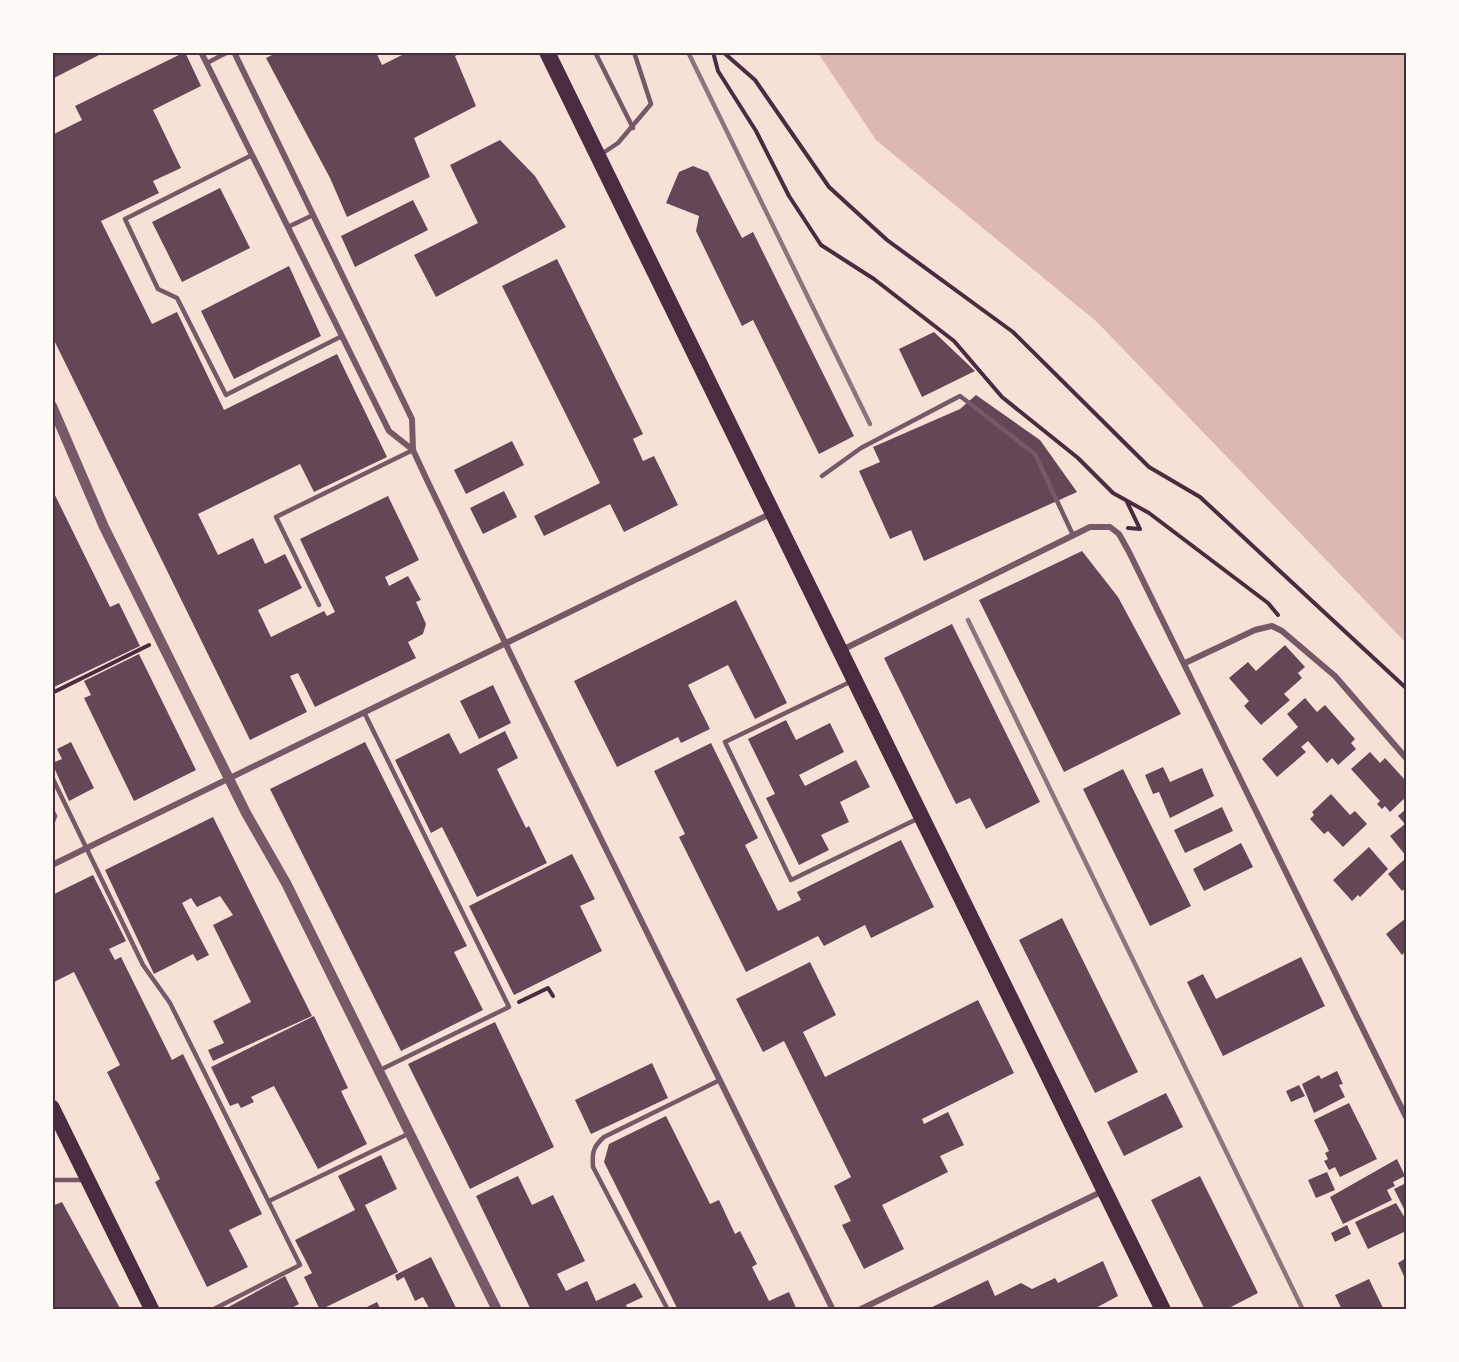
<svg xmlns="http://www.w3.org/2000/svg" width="1459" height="1362" font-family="Rubik,sans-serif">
<rect width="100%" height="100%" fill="#f7e1d7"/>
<path fill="#dcb8b0" d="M 818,53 L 1406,53 L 1406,643 L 1097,322 L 876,140 Z"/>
<path fill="#644757" d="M 52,52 L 105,52 L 52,79 Z
M 185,52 L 201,86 L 153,110 L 181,168 L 153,181 L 159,193 L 101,221 L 152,324 L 177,312 L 224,410 L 337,354 L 387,457 L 314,492 L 300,464 L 198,514 L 218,555 L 253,538 L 265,564 L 285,554 L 302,588 L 258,610 L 271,637 L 324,611 L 327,616 L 335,612 L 300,539 L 388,496 L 419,560 L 385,577 L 389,586 L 408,576 L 421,600 L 416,602 L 426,624 L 423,634 L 408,642 L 416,658 L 315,707 L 298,673 L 290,676 L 307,712 L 250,740 L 52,336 L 52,135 L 82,120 L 75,106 Z
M 278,52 L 376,52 L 382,65 L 408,52 L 463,52 L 455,56 L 476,106 L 414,138 L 430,177 L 347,217 L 330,178 L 266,58 Z
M 500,140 L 535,176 L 566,227 L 436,297 L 414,255 L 478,223 L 450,165 Z
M 693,166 L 708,172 L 742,238 L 753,232 L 854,436 L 819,454 L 753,320 L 742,326 L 696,231 L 699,216 L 666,203 L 679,172 Z
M 220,188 L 250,248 L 182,282 L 152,222 Z
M 413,200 L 428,230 L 355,267 L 341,236 Z
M 557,259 L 643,434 L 633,439 L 643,461 L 654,456 L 678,505 L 624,532 L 610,504 L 544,536 L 534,516 L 600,483 L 502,286 Z
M 289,266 L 321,336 L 234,379 L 201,311 Z
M 934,332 L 975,371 L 922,397 L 899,349 Z
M 976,395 L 1040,440 L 1077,492 L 924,561 L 911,530 L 890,539 L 859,471 L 880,462 L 873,447 L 960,409 Z
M 512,441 L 524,465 L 466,494 L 454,470 Z
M 52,489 L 110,607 L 119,603 L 140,646 L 52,688 Z
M 504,491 L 517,517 L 483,534 L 470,508 Z
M 1082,551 L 1118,597 L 1181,714 L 1064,772 L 979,600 Z
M 736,600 L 787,703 L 755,719 L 728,665 L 688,685 L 710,729 L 681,743 L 678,737 L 617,767 L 574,681 Z
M 952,624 L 1040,802 L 986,829 L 970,798 L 956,804 L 884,658 Z
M 1285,645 L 1305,667 L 1298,673 L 1302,678 L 1284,694 L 1290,700 L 1261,725 L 1244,706 L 1249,701 L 1229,678 L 1248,662 L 1256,671 Z
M 139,654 L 196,770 L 134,801 L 84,698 L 91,695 L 84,681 Z
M 493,685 L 511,723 L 479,739 L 460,701 Z
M 1305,698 L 1317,712 L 1325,705 L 1355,739 L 1351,743 L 1356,749 L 1338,765 L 1332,758 L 1327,763 L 1308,741 L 1301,747 L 1306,752 L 1277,777 L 1262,759 L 1298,727 L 1287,714 Z
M 786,720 L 796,740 L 830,723 L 844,752 L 799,775 L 805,786 L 856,760 L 870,787 L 840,802 L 849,822 L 821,835 L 829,850 L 799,865 L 766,798 L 775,794 L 748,739 Z
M 505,731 L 518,758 L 497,769 L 526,828 L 529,826 L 547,863 L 477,897 L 442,827 L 431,833 L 395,760 L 449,733 L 460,754 Z
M 71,742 L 94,788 L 69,801 L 52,763 L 62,759 L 57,749 Z
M 365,742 L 467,946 L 454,952 L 483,1010 L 401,1051 L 270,789 Z
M 711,743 L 758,838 L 745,845 L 778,911 L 801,900 L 797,892 L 901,840 L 934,907 L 871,938 L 865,925 L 824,946 L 818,936 L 746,972 L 679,837 L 685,834 L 654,771 Z
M 1370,752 L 1380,763 L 1385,758 L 1406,781 L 1406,797 L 1390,812 L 1385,806 L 1382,809 L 1377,804 L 1380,801 L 1351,769 Z
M 1163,767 L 1170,782 L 1202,768 L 1214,796 L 1170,818 L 1159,792 L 1153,794 L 1145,775 Z
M 1123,769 L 1191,906 L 1150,926 L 1083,789 Z
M 1331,794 L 1350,815 L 1355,811 L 1367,824 L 1343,847 L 1328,831 L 1324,834 L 1310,819 L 1314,815 L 1312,812 Z
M 1222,807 L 1233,831 L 1185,853 L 1174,830 Z
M 1406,809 L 1406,856 L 1390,836 L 1405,824 L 1398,816 Z
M 213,817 L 312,1016 L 213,1061 L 208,1050 L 224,1043 L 213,1021 L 251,1002 L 213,925 L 233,915 L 220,896 L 197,907 L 191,898 L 182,903 L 209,955 L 197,961 L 193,954 L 154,974 L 105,870 Z
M 1241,843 L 1253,867 L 1204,891 L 1193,869 Z
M 1369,847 L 1388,869 L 1360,897 L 1358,895 L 1352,901 L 1333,880 Z
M 572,854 L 595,899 L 580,906 L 602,951 L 514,995 L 469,906 Z
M 1406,858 L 1406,888 L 1402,891 L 1388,874 Z
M 93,875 L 126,941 L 109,949 L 115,960 L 121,957 L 172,1060 L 183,1054 L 262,1214 L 229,1230 L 248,1267 L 207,1287 L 155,1182 L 160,1179 L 107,1072 L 120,1065 L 74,972 L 52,983 L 52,895 Z
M 1062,918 L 1138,1072 L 1095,1093 L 1019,940 Z
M 1406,918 L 1406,951 L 1402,955 L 1386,934 Z
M 1301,957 L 1325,1006 L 1223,1056 L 1187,982 L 1203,974 L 1216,999 Z
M 810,962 L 836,1015 L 803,1032 L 825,1077 L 978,1000 L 1014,1073 L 922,1119 L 924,1124 L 948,1112 L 964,1145 L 940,1156 L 948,1172 L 882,1205 L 904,1249 L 864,1269 L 842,1225 L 851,1221 L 834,1186 L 851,1177 L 784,1041 L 763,1052 L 736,999 Z
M 314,1016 L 348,1088 L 341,1091 L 367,1144 L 318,1169 L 274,1086 L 251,1097 L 254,1102 L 241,1108 L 238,1103 L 230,1106 L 211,1067 Z
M 495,1022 L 554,1147 L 470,1189 L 408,1064 Z
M 652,1063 L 668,1098 L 591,1134 L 575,1100 Z
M 1337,1071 L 1343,1084 L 1339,1085 L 1345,1097 L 1314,1113 L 1302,1084 L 1319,1075 L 1321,1079 Z
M 1299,1085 L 1305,1096 L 1291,1102 L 1286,1091 Z
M 1166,1093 L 1183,1127 L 1124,1156 L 1107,1122 Z
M 1349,1103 L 1377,1159 L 1340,1177 L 1335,1167 L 1329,1170 L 1324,1161 L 1328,1159 L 1325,1153 L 1329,1151 L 1314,1120 Z
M 666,1116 L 710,1204 L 719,1200 L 735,1234 L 740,1231 L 757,1264 L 752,1267 L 769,1301 L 789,1292 L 797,1310 L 678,1310 L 604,1162 L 609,1144 Z
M 381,1155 L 397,1189 L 365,1205 L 398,1272 L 320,1310 L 304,1277 L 312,1273 L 295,1240 L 355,1210 L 338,1176 Z
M 1397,1159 L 1405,1176 L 1393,1182 L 1395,1186 L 1387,1190 L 1392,1200 L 1343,1224 L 1330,1197 Z
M 1327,1172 L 1335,1190 L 1316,1198 L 1308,1180 Z
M 518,1176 L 532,1205 L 553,1195 L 585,1261 L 557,1274 L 566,1291 L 587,1281 L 596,1301 L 635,1283 L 643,1297 L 626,1305 L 628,1310 L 531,1310 L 476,1196 Z
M 1200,1176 L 1258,1293 L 1225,1310 L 1205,1310 L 1151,1200 Z
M 1406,1183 L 1406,1208 L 1404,1209 L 1394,1189 Z
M 62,1202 L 121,1310 L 52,1310 L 52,1206 Z
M 1396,1203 L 1406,1220 L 1406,1231 L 1368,1249 L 1355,1222 Z
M 1347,1225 L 1351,1234 L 1335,1242 L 1331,1233 Z
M 431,1257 L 457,1310 L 425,1310 L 429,1308 L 423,1297 L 415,1301 L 404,1277 L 397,1281 L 395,1275 Z
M 1406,1258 L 1406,1281 L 1398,1263 Z
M 1103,1261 L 1118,1296 L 1092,1310 L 926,1310 L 988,1280 L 995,1296 L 1021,1283 L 1032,1289 L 1055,1278 L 1058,1283 Z
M 285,1276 L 299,1304 L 288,1310 L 223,1310 Z
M 1369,1279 L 1384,1310 L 1342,1310 L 1335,1295 Z
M 377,1302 L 381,1310 L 361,1310 Z"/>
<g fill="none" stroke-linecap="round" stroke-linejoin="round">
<path stroke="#4a2c40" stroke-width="4" d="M 713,52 L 718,71 L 756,131 L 789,196 L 821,245 L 874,279 L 954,341 L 1002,397 L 1078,458 L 1113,493 L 1149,513 L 1268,603 L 1278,615
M 723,52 L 755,80 L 829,187 L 887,240 L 1013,332 L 1149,467 L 1200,497 L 1406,688
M 1127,502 L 1140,529 L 1128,528
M 52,693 L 149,645
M 519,1002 L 548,988 L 553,996"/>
<path stroke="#755966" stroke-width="4.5" d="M 595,52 L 633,128
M 207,63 L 228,52
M 252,155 L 125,219 L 158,289 L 177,298 L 226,395 L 342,336
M 600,155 L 618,143 L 651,104 L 634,52
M 288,227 L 313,215
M 822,476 L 861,448 L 960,396 L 1035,454 L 1073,535
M 319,605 L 276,517 L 413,450
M 850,682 L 725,742 L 791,880 L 917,819
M 364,712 L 509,1007 L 380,1070
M 52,777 L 143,965 L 170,1003 L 300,1265 L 212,1310
M 52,810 L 55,816 L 52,824
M 52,1180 L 86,1180
M 269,1201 L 410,1133
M 668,1310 L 593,1167 C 592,1152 593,1147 604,1137 L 720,1080"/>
<path stroke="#755966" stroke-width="6" d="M 201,52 L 389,431 L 413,450
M 234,52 L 412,419 L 413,450 L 426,478 L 538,711 L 833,1310
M 842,650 L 1090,527 L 1110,527 L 1119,534 L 1129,552 L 1406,1117
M 1185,663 L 1255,630 L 1272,626 L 1282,631 L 1335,676 L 1406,758
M 52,865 L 772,513
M 859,1310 L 1103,1191"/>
<path stroke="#755966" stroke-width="10" d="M 52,406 L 104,527 L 246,813 L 286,883 L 497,1310"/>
<path stroke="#4a2c40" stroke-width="15" d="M 52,1107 L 152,1310"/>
<path stroke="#4a2c40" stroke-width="16" d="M 547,52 L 1163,1310"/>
<path stroke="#8f747c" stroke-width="4.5" d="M 688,52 L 870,424
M 968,620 L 1303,1310"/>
</g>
<rect width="1459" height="1362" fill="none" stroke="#fffaf5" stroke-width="108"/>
<rect x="54" y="54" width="1351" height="1254" fill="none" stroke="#4a2c40" stroke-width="2"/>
</svg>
